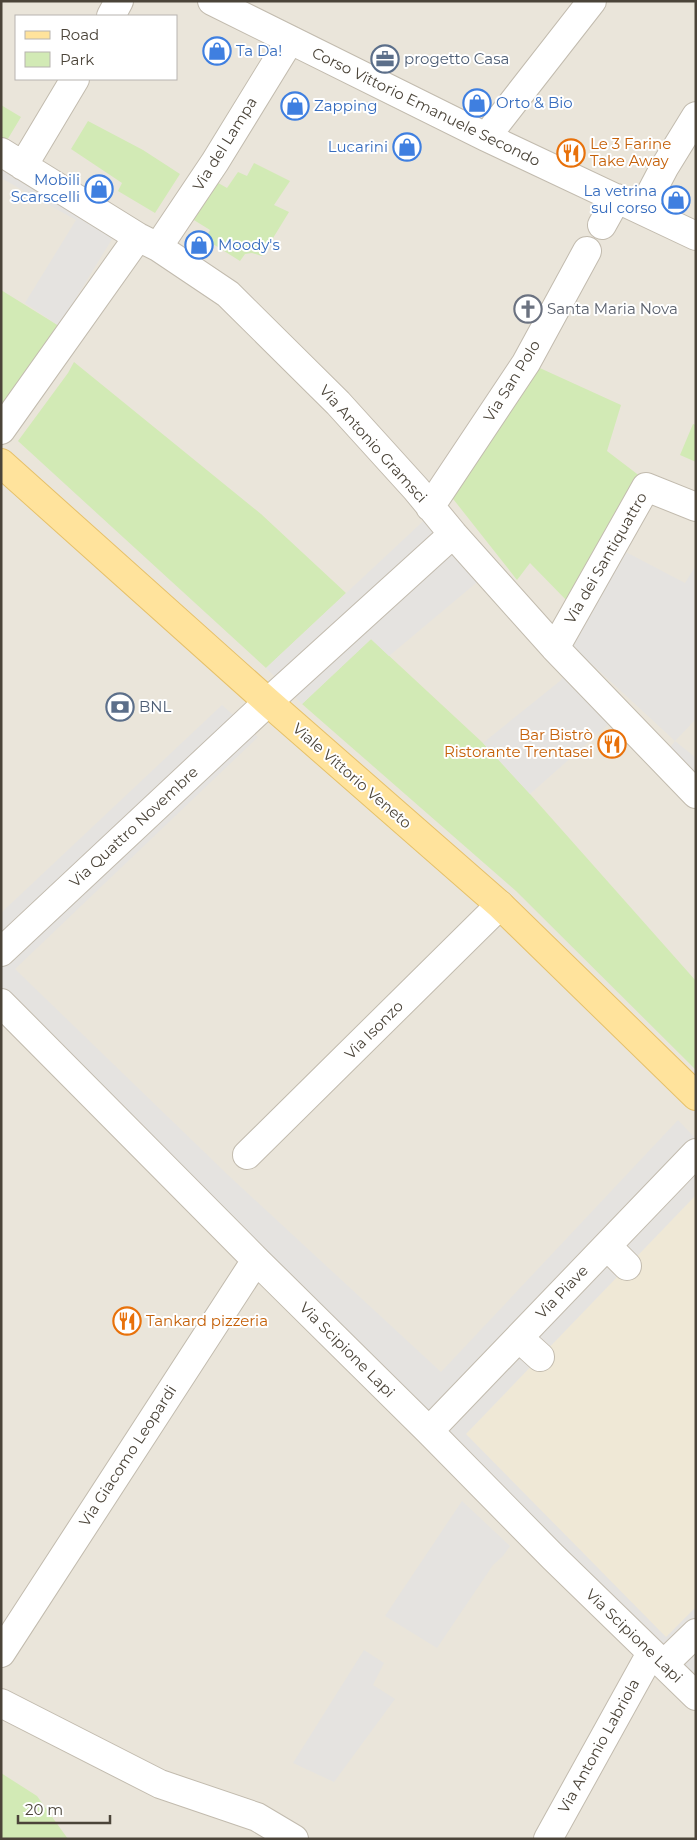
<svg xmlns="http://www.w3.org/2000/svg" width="697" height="1840" font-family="Montserrat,sans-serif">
<rect width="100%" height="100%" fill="#f6f3ec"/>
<path fill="#eae5da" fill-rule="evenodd" d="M 1,1 L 696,1 L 696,1839 L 1,1839 ZM 16,16 L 176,16 L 176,79 L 16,79 Z"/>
<path fill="#efe8d6" d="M 696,1153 L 696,1607 L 651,1653 L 429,1431 Z"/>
<path fill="#d2eab5" d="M 1,105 L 21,117 L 6,142 L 1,139 Z
M 88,121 L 143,150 L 180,174 L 155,213 L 118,191 L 122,183 L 71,149 Z
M 254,163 L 290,181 L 274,205 L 289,212 L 262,256 L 252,253 L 245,254 L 240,261 L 205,239 L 210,230 L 189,217 L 213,180 L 227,188 L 238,172 L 247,176 Z
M 1,290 L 59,326 L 1,406 Z
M 74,362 L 261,514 L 346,593 L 266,668 L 18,441 L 68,373 Z
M 531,364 L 621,405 L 607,451 L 645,480 L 570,604 L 530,563 L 517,580 L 450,495 Z
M 693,424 L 696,425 L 696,462 L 680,455 Z
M 371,639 L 483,743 L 530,794 L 696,981 L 696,1070 L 516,891 L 302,704 Z
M 1,1773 L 37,1796 L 68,1839 L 1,1839 Z"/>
<path fill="#e5e3e0" d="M 1,152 L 120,226 L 59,326 L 25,303 L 76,220 L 1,178 Z
M 434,511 L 488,573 L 389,656 L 371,639 L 302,704 L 266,668 Z
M 622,550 L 685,583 L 696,565 L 696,719 L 675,741 L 696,758 L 696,794 L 662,759 L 675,741 L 571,645 Z
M 573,666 L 619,715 L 530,794 L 483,743 L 560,681 Z
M 222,705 L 258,737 L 15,969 L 228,1175 L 441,1372 L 678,1120 L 696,1139 L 696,1195 L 466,1434 L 666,1637 L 696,1607 L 696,1670 L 682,1682 L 1,1003 L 1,913 Z
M 462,1501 L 510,1546 L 503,1556 L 493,1565 L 437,1648 L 385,1616 Z
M 364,1650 L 384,1663 L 373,1685 L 395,1699 L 334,1782 L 293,1763 Z"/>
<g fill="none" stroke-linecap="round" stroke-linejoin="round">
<g stroke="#c2bbae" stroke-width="30">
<path id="minor" d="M 212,1 L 486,137 L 696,236
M 111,16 L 119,1
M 486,137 L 592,1
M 1,152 L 138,237 L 158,247 L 228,294 L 338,403 L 416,489 L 453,534 L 555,648 L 696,794
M 23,166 L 75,79
M 642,210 L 664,168 L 696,116
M 602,225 L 617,198
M 158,247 L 215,162 L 290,40
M 1,430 L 138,237
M 430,507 L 526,363 L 587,251
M 555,648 L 646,487 L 696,507
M 1,952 L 268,702 L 453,534
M 1,1003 L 256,1260 L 429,1431 L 553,1557 L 696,1696
M 247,1155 L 500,905
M 607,1246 L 627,1266
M 519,1338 L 540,1357
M 429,1431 L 696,1153
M 1,1653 L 256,1260
M 664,1664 L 696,1633
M 1,1703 L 160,1784 L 257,1817 L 294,1839
M 548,1839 L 651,1653"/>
</g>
<g stroke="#e6c16a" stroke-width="30">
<path id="major" d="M 1,463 L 268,702 L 500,905 L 696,1096"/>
</g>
<use href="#minor" stroke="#fff" stroke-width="28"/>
<use href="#major" stroke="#ffe39c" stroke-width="28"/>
</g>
<defs>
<g id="shop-ring" transform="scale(1.4375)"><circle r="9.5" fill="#fff" stroke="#3f7fe0" stroke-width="1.5"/><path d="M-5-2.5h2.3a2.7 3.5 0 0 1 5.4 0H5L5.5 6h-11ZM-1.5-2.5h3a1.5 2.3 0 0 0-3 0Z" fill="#3f7fe0"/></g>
<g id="office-ring" transform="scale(1.4375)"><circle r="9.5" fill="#fff" stroke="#5c6f8a" stroke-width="1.5"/><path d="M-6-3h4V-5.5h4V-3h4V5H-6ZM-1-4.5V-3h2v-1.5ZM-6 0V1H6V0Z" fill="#5c6f8a"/></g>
<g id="restaurant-ring" transform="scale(1.4375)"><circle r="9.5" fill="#fff" stroke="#e8710a" stroke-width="1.5"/><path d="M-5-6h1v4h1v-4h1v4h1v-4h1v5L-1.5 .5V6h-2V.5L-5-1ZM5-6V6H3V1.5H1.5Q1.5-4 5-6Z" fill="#e8710a"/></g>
<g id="church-ring" transform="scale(1.4375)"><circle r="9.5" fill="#fff" stroke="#6b7280" stroke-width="1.5"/><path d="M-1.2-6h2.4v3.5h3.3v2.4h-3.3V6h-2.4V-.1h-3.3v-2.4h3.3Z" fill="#6b7280"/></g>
<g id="bank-ring" transform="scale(1.4375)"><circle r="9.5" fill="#fff" stroke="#5c6f8a" stroke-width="1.5"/><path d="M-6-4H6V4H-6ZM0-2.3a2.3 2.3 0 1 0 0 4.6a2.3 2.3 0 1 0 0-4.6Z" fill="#5c6f8a"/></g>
</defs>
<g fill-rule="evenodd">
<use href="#shop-ring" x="217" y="51"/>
<use href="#office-ring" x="385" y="59"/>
<use href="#shop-ring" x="477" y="103"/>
<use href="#shop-ring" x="295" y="106"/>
<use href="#shop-ring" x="407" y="147"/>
<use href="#restaurant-ring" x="571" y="153"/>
<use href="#shop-ring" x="99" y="189"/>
<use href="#shop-ring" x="676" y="200"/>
<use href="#shop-ring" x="199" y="245"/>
<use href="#church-ring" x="528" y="309"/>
<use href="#bank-ring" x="120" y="707"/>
<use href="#restaurant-ring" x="612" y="744"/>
<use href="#restaurant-ring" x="127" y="1321"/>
</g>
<g text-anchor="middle" stroke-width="4" stroke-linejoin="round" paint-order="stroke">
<g font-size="15" fill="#366cbe" stroke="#fff" text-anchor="start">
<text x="236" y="56">Ta Da!</text>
<text x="496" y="108">Orto &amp; Bio</text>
<text x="314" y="111">Zapping</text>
<text x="388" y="152" text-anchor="end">Lucarini</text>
<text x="80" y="185" text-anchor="end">Mobili<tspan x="80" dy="17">Scarscelli</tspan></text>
<text x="657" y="196" text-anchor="end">La vetrina<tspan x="657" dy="17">sul corso</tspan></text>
<text x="218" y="250">Moody's</text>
</g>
<g font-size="15" fill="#4e5e75" stroke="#fff" text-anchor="start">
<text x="404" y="64">progetto Casa</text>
<text x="139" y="712">BNL</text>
</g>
<g font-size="15" fill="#4b4439" stroke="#fff">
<text transform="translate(426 107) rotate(26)" y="5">Corso Vittorio Emanuele Secondo</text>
<text transform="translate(225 144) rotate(-58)" y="5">Via del Lampa</text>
<text transform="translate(512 381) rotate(-58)" y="5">Via San Polo</text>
<text transform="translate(373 444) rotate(48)" y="5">Via Antonio Gramsci</text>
<text transform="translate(606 558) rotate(-60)" y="5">Via dei Santiquattro</text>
<text transform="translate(352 776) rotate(41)" y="5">Viale Vittorio Veneto</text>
<text transform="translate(134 827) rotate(-43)" y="5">Via Quattro Novembre</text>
<text transform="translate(374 1030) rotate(-45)" y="5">Via Isonzo</text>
<text transform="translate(562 1292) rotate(-46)" y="5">Via Piave</text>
<text transform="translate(347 1350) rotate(45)" y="5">Via Scipione Lapi</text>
<text transform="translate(128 1456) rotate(-57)" y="5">Via Giacomo Leopardi</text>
<text transform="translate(634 1636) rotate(44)" y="5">Via Scipione Lapi</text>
<text transform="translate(599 1746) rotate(-61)" y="5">Via Antonio Labriola</text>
</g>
<g font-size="15" fill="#c56008" stroke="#fff" text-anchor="start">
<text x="590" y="149">Le 3 Farine<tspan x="590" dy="17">Take Away</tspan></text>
<text x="593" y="740" text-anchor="end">Bar Bistrò<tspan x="593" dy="17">Ristorante Trentasei</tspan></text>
<text x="146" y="1326">Tankard pizzeria</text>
</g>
<g font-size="15" fill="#5b616d" stroke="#fff" text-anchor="start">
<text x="547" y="314">Santa Maria Nova</text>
</g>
</g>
<rect width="697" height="1840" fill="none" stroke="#4b4439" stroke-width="5"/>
<rect x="15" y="15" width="162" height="65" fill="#ffffff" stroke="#b7b4b0"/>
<rect x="25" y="31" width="25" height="8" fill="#ffe39c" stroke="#b7b4b0"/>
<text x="60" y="40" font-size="15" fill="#4b4439">Road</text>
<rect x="25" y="52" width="25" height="15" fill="#d2eab5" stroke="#b7b4b0"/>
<text x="60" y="65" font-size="15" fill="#4b4439">Park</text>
<path d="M18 1815v8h92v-8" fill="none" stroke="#4b4439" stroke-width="2.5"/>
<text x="25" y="1815" font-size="15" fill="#4b4439" stroke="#ffffff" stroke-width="4" paint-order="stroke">20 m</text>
</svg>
